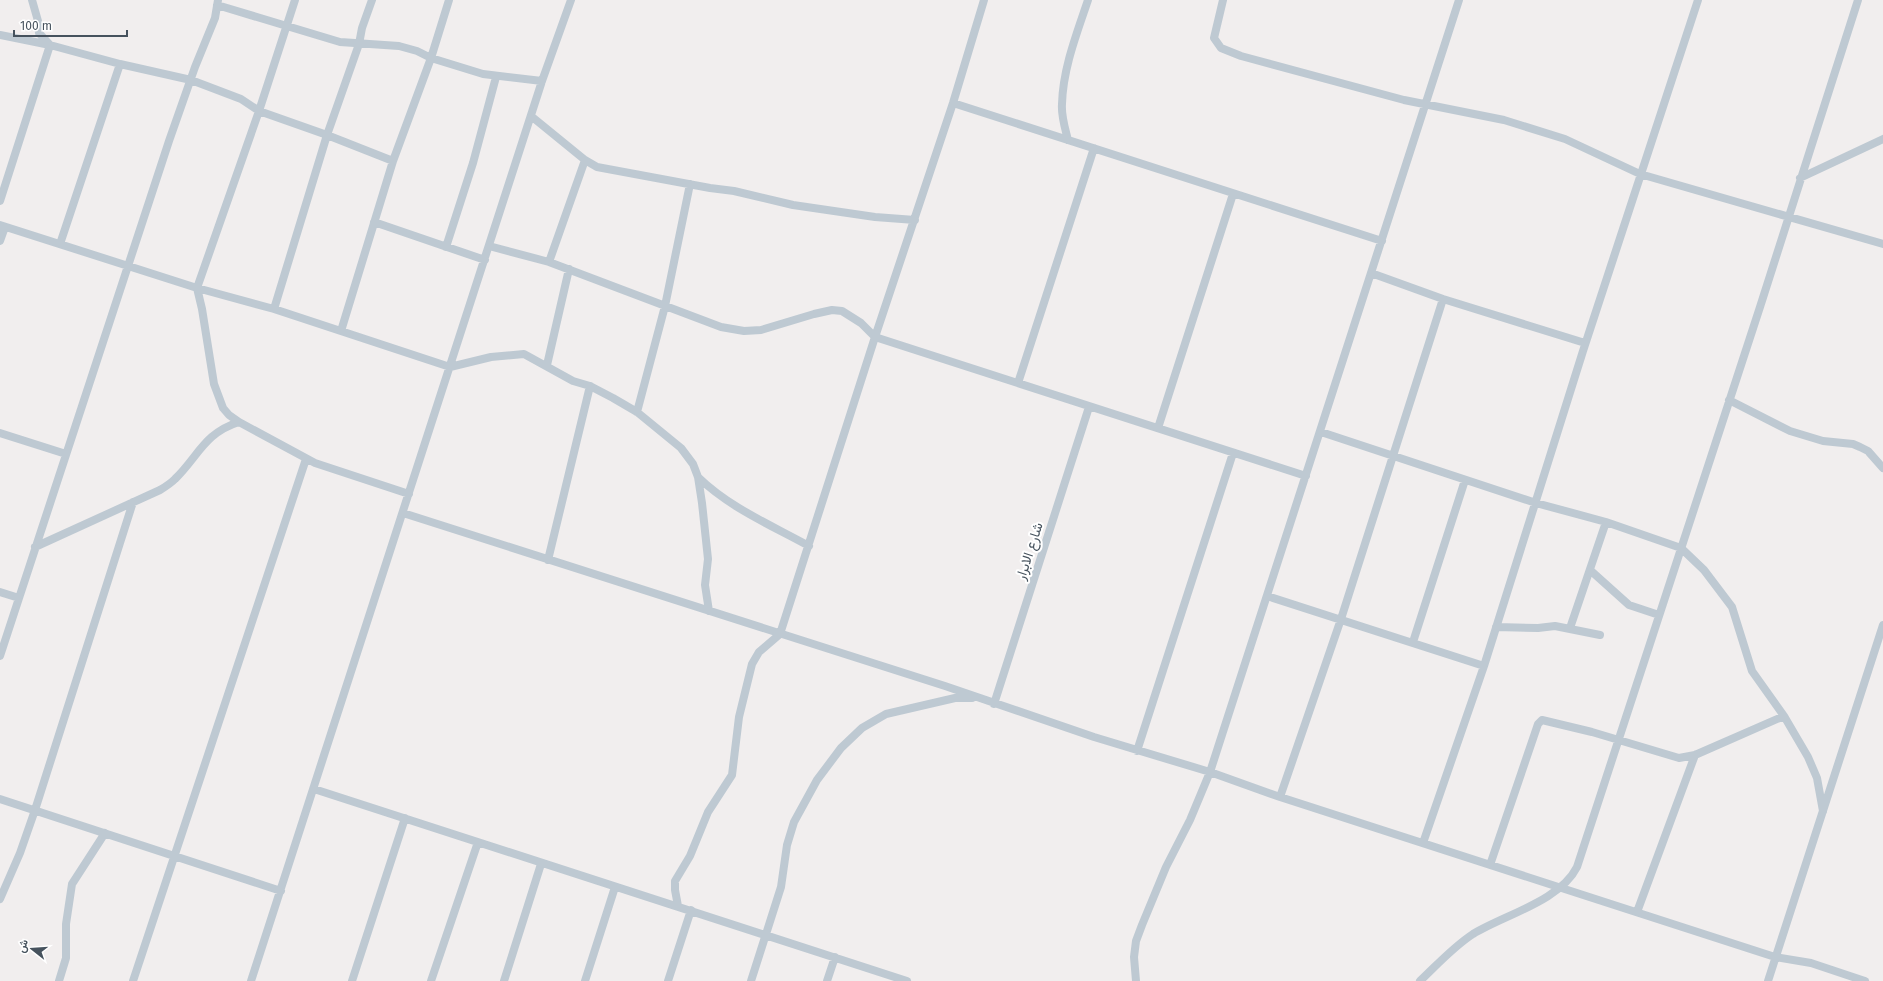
<svg xmlns="http://www.w3.org/2000/svg" width="1883" height="981" font-family="'Fira Sans',Vazirmatn,sans-serif">
<rect width="100%" height="100%" fill="#f1eeee"/>
<g fill="none" stroke-linecap="round" stroke-linejoin="round">
<path stroke="#bec9d2" stroke-width="8" d="M 295,0 L 259,111 L 197,288 L 202,309 L 214,384 L 223,408 L 229,415 L 239,422 L 315,463 L 409,494
M 1223,0 L 1214,38 L 1221,48 L 1241,56 L 1404,100 L 1504,120 L 1565,139 L 1640,174 L 1883,244
M 217,5 L 340,42 L 399,46 L 417,51 L 431,58 L 483,74 L 542,81
M 0,35 L 50,45 L 120,64 L 191,80 L 241,99 L 259,111 L 327,135 L 393,161
M 953,103 L 1382,241
M 531,116 L 585,160 L 597,167 L 710,188 L 734,191 L 793,205 L 875,217 L 915,220
M 1068,140 C 1065,128 1061,116 1062,104 C 1063,68 1077,33 1088,0
M 1800,178 L 1883,139
M 0,201 L 50,45 L 39,33 L 38,21 L 32,0
M 374,222 L 485,260
M 0,225 L 197,288 L 274,309 L 450,367 L 491,357 L 524,354 L 573,381 L 590,386 L 613,398 L 637,412 L 681,448 L 693,464 L 698,477 L 702,503 L 708,559 L 705,585 L 709,611
M 0,241 L 5,227
M 60,244 L 120,64
M 489,246 L 549,262 L 721,327 L 744,331 L 761,330 L 814,314 L 832,310 L 842,311 L 861,323 L 875,337 L 1306,476
M 446,247 L 473,163 L 496,77
M 549,262 L 585,160
M 1371,273 L 1443,299 L 1585,343
M 274,309 L 327,135 L 359,44 L 362,28 L 372,0
M 341,331 L 393,161 L 431,58 L 449,0
M 547,365 L 569,269
M 1018,383 L 1094,148
M 1729,400 L 1790,431 L 1823,441 L 1853,444 L 1860,447 L 1868,451 L 1883,468
M 637,412 L 665,306 L 690,184
M 1158,428 L 1233,194
M 1321,432 L 1536,503 L 1606,522 L 1681,548 L 1704,570 L 1732,607 L 1752,671 L 1784,716 L 1808,757 L 1817,778 L 1823,811
M 0,433 L 66,454
M 698,477 C 730,508 771,525 809,546
M 403,513 L 945,686 L 1094,737 L 1210,772 L 1280,797 L 1775,957 L 1811,963 L 1865,981
M 35,547 L 160,490 C 165,487 171,483 175,479 C 198,457 204,433 239,422
M 548,560 L 590,386
M 1590,570 L 1629,605 L 1659,615
M 0,592 L 19,598
M 1267,596 L 1484,666
M 1496,627 L 1538,628 L 1555,626 L 1600,635
M 1570,628 L 1606,522
M 1413,642 L 1465,480
M 0,656 L 169,141 L 195,67 L 215,18 L 218,0
M 994,704 L 1089,407
M 1137,751 L 1233,453
M 314,789 L 907,981
M 1280,797 L 1341,619 L 1443,299
M 0,799 L 281,891
M 1423,843 L 1484,666 L 1583,351 L 1698,0
M 1490,865 L 1538,724 L 1542,720 L 1592,732 L 1679,758 L 1695,755 L 1784,716
M 0,899 L 20,853 L 35,810 L 133,502
M 678,906 L 675,890 L 675,881 L 690,856 L 708,812 L 732,775 L 739,717 L 752,664 L 759,652 L 780,634 L 875,337 L 953,103 L 984,0
M 1637,912 L 1695,755
M 59,981 L 66,958 L 66,924 L 72,884 L 105,833
M 133,981 L 306,459
M 251,981 L 542,81 L 571,0
M 352,981 L 405,818
M 431,981 L 478,842
M 504,981 L 541,864
M 585,981 L 615,887
M 668,981 L 691,910
M 751,981 L 781,887 L 787,845 L 794,822 L 817,780 L 841,748 L 862,728 L 886,714 L 955,698 L 972,698
M 827,981 L 835,957
M 1136,981 L 1134,957 L 1136,941 L 1142,925 L 1166,867 L 1190,820 L 1210,772 L 1459,0
M 1420,981 C 1437,965 1453,947 1473,934 C 1504,915 1560,901 1577,867 L 1760,307 L 1858,0
M 1768,981 L 1883,625"/>
</g>
<g text-anchor="middle" stroke-width="4" stroke-linejoin="round" paint-order="stroke">
<g font-size="14" fill="#46525d" stroke="#fff">
<text transform="translate(1029 551) rotate(-72)" y="5">شارع الابرار</text>
</g>
</g>
<g transform="translate(32 949) rotate(287)" stroke="#ffffff" stroke-width="3" paint-order="stroke">
<path d="M0-3L7 15L0 10L-7 15Z" fill="#46525d"/>
<text y="-6" font-size="11" font-weight="bold" text-anchor="middle" fill="#46525d">ش</text>
</g>
<path d="M14 30v6h113v-6" fill="none" stroke="#46525d" stroke-width="2"/>
<text x="20" y="30" font-size="12" fill="#46525d" stroke="#ffffff" stroke-width="3" paint-order="stroke">100 m</text>
</svg>
